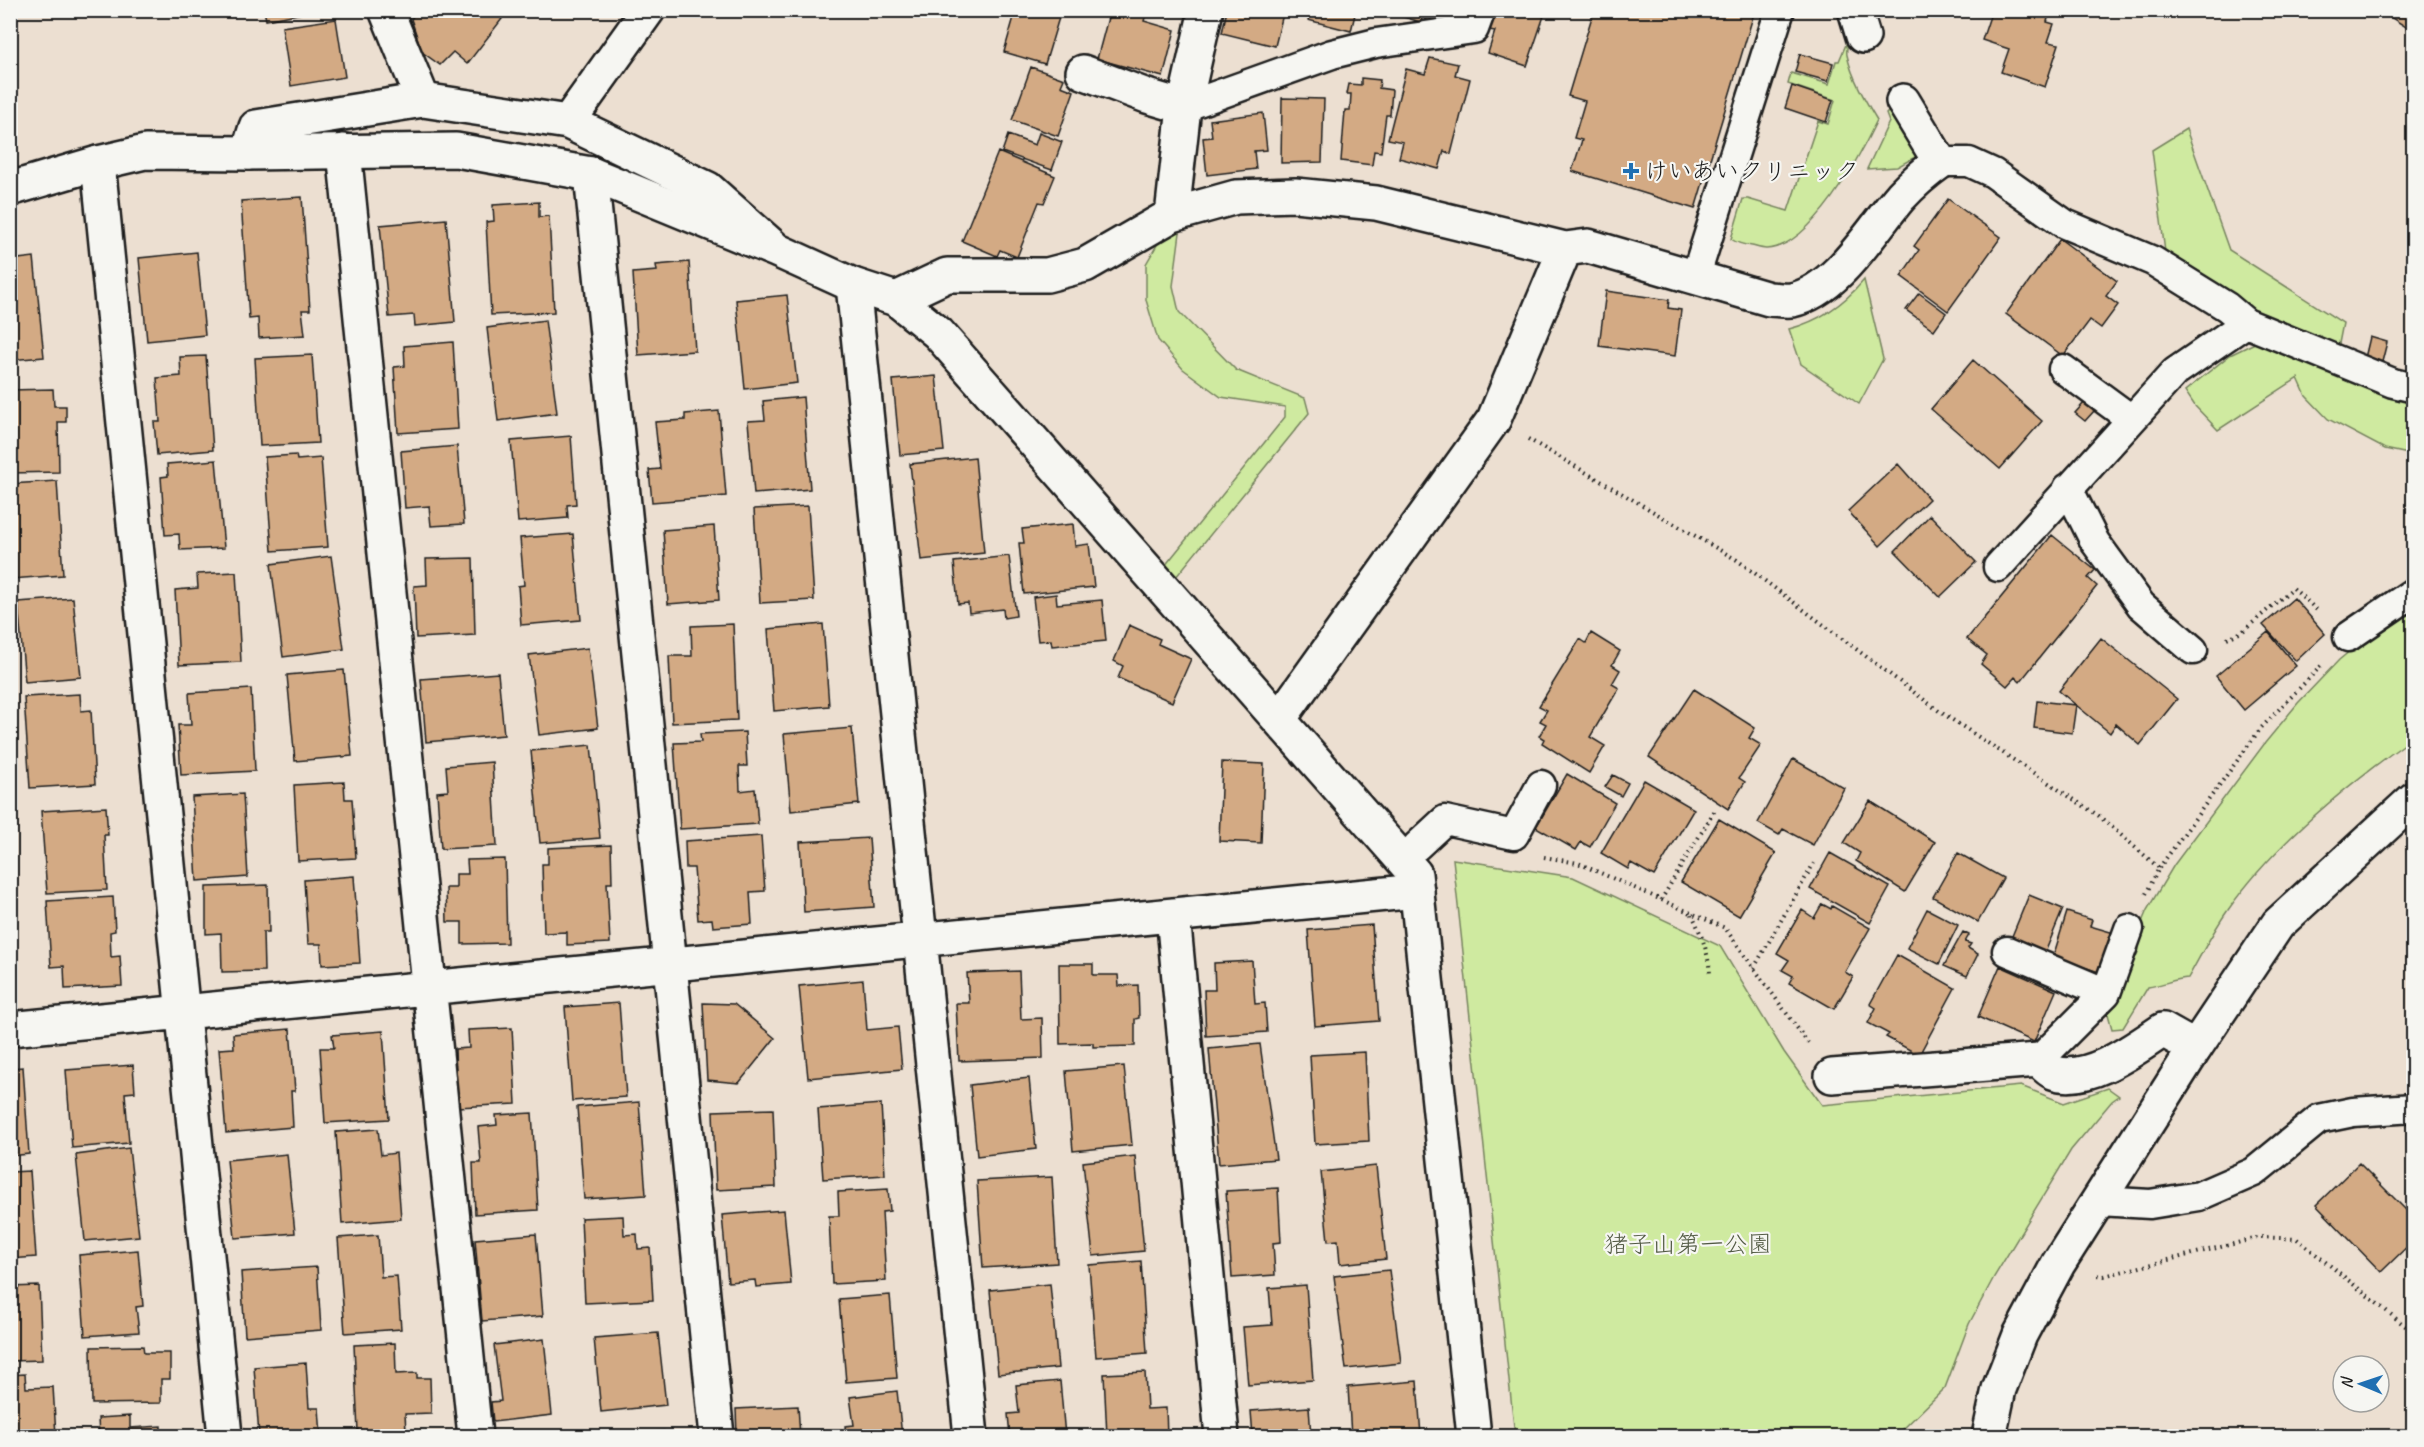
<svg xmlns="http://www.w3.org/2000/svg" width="2424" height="1447" font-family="Caveat,'Klee One',sans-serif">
<rect width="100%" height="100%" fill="#ecdfd1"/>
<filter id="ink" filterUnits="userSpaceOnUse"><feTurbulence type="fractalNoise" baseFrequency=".0167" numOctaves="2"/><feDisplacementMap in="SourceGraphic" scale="12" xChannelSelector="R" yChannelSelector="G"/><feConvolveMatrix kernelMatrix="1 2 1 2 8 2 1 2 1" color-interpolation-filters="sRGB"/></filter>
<g filter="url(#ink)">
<path fill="#cfeaa0" stroke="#76835e" stroke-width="1.5" d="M 1847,42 C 1848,47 1846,50 1847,55 C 1852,78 1865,100 1877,120 C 1860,156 1811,248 1766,249 C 1762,249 1756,247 1752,246 C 1744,245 1738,244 1731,239 L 1743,199 L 1748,199 L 1788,211 L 1818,121 L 1828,124 L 1835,100 L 1788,84 L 1791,73 L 1829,84 L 1836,61 L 1839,61 Z
M 1895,105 L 1917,156 L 1897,167 L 1867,169 L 1889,122 L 1886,114 Z
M 2186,129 L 2229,250 L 2343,323 L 2334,369 L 2413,397 L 2413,455 L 2385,449 L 2328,419 L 2306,396 L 2298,378 L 2218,430 L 2195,406 L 2185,391 L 2230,355 L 2261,340 L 2165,252 L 2152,150 Z
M 1181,225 L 1173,286 L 1179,312 L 1236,370 L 1305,398 L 1309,413 L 1176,577 L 1164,567 L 1285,417 L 1285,407 L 1221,397 L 1183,369 L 1158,340 L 1146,300 L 1146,264 L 1165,231 Z
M 1864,280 L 1883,359 L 1859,404 L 1801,364 L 1789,329 C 1820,321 1844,304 1864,280 Z
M 2413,599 L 2413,738 C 2348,784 2274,844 2228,910 C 2213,931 2201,955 2188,978 C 2173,979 2163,985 2148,987 L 2123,1028 L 2112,1029 L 2108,1014 L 2114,994 L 2125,980 L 2139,950 L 2137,934 L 2147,910 L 2174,865 L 2265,743 L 2298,703 L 2339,660 Z
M 1453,859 L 1573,877 L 1720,946 L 1784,1052 L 1822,1105 L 2021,1086 L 2064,1103 L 2108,1088 L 2119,1096 L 2112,1101 L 2071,1150 L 1994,1277 L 1969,1324 L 1945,1388 L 1896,1436 L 1515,1436 Z"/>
<path fill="#d3aa84" stroke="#1c1c1c" stroke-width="1.5" d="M 264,10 L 318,10 L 266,20 Z
M 418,10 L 490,10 L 502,19 L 467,64 L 453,52 L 440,65 L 422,52 L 411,19 Z
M 1016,10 L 1061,11 L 1045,64 L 1004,52 Z
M 1110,10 L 1147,10 L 1144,21 L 1175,30 L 1163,77 L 1097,59 Z
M 1227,10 L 1284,10 L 1275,46 L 1222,33 Z
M 1310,10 L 1356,10 L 1351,31 L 1308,20 Z
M 1394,10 L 1433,10 L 1430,20 L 1422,18 L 1421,22 L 1400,16 L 1401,13 Z
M 1496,10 L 1546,10 L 1527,66 L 1488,53 L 1495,31 L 1489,30 Z
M 1594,10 L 1755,10 L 1695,209 L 1572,171 L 1582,140 L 1574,138 L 1585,101 L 1568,96 Z
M 1992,10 L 2050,10 L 2047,22 L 2054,24 L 2048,42 L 2059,44 L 2045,87 L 2001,72 L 2009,49 L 1982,40 Z
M 2379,10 L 2414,10 L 2414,32 Z
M 336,19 L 345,77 L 291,86 L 282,27 Z
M 1800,54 L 1833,63 L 1828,81 L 1795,72 Z
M 1430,58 L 1458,64 L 1455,75 L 1470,79 L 1451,154 L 1444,151 L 1439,169 L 1399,158 L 1403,142 L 1388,139 L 1406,69 L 1425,74 Z
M 1031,67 L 1064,79 L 1061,86 L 1074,91 L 1058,136 L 1012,120 Z
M 1361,78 L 1380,80 L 1379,88 L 1392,90 L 1390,115 L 1386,115 L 1381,152 L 1374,151 L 1372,165 L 1341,161 L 1345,110 L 1350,110 L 1351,94 L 1347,94 L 1349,84 L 1361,85 Z
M 1792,86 L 1833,100 L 1826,122 L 1785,108 Z
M 1282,98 L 1324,99 L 1322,162 L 1281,163 Z
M 1263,113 L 1267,150 L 1254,151 L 1256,169 L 1207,175 L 1203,138 L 1212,137 L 1210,120 Z
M 1039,133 L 1062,142 L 1052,170 L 1002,152 L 1008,135 L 1035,145 Z
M 998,152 L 1055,176 L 1044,203 L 1039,202 L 1017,257 L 1000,250 L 997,256 L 962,241 Z
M 302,197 L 310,310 L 302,310 L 305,335 L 259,338 L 258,318 L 249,319 L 241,201 Z
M 1948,199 L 2001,237 L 1948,311 L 1901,276 L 1919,250 L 1914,246 Z
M 539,202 L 539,217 L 549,216 L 554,312 L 491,315 L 486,222 L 494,221 L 493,205 Z
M 446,219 L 455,322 L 415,326 L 414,315 L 389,317 L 380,225 Z
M 2060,239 L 2117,281 L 2106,296 L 2118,305 L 2101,328 L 2090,320 L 2063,356 L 2006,314 Z
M 197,252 L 205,335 L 147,341 L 139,258 Z
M 34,257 L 44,357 L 10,360 L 10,260 Z
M 689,262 L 695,351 L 638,355 L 633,273 L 657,271 L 656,265 Z
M 1606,291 L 1669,300 L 1668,308 L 1681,310 L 1675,356 L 1599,346 Z
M 1919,293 L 1946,313 L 1934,330 L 1906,310 Z
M 787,295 L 797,383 L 745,389 L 736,300 Z
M 545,320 L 557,413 L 498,421 L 487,328 Z
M 2370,337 L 2387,342 L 2382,362 L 2365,358 Z
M 453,342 L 458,429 L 398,433 L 394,367 L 405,366 L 404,346 Z
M 312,355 L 318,443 L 260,446 L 255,358 Z
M 206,356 L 213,450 L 157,455 L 154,422 L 160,422 L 157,378 L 181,376 L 180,357 Z
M 1973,360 L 2042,421 L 2000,469 L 1931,409 Z
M 936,376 L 944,451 L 900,455 L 893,380 Z
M 53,389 L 54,406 L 66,406 L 66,422 L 58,422 L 59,472 L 10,473 L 10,390 Z
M 803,397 L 810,489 L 754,494 L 748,421 L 765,420 L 763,401 Z
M 2084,403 L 2094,411 L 2085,421 L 2075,413 Z
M 719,411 L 726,496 L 652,502 L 649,470 L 660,469 L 655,422 L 685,420 L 685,414 Z
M 571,436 L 576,504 L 567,505 L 568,518 L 518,522 L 511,441 Z
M 457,446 L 464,524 L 431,526 L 429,506 L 405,508 L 401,451 Z
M 296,455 L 297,460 L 321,458 L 328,547 L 272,551 L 265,457 Z
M 975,457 L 984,553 L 921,560 L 910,464 Z
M 216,460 L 224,548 L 180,550 L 179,534 L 165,535 L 161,477 L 168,476 L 167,464 Z
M 1898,464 L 1929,499 L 1880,546 L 1848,511 Z
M 57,481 L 63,575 L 11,579 L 10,484 Z
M 808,506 L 814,600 L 760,603 L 754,509 Z
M 1930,515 L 1976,562 L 1940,597 L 1895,551 Z
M 1073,524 L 1075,546 L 1089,544 L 1094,587 L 1024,594 L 1019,543 L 1024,543 L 1022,529 Z
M 714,526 L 719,600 L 668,604 L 663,530 Z
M 573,534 L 581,620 L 521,625 L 518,586 L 524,585 L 520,538 Z
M 2052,535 L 2095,570 L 2088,578 L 2097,586 L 2020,682 L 2015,677 L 2007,686 L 1981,664 L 1987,655 L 1967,639 Z
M 331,556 L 344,649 L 283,657 L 271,564 Z
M 1009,556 L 1016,616 L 1004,618 L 1003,609 L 969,613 L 968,603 L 958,604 L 954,562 Z
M 473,558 L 475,635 L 416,638 L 414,586 L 427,585 L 426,559 Z
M 236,572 L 241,662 L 179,665 L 175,590 L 198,588 L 197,574 Z
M 1056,594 L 1057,604 L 1102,600 L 1106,641 L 1052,646 L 1051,640 L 1038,641 L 1033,597 Z
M 73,598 L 81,677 L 25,682 L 18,602 Z
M 2294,598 L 2325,634 L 2296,661 L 2263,625 Z
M 733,624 L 737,720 L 672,723 L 669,656 L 692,656 L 691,626 Z
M 823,624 L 829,706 L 774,711 L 768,629 Z
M 1129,625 L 1160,639 L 1158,644 L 1191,659 L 1172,702 L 1118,678 L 1123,666 L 1114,661 Z
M 2268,632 L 2296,666 L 2244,710 L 2216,676 Z
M 1591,633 L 1620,651 L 1612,665 L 1620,670 L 1612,684 L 1619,688 L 1590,737 L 1605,746 L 1589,773 L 1542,743 L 1544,739 L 1539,736 L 1546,724 L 1540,721 L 1547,710 L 1539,706 L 1580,639 L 1586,643 Z
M 2101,638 L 2177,699 L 2140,745 L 2116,724 L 2110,733 L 2059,691 Z
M 588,648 L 598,728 L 539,735 L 529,655 Z
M 344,670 L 352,756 L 295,761 L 287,675 Z
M 498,673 L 504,735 L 426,742 L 421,679 Z
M 251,689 L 255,771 L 181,775 L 178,725 L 191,725 L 189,693 Z
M 1694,689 L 1755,728 L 1749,738 L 1761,745 L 1739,778 L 1745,782 L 1728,809 L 1649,757 Z
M 80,694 L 81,711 L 91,710 L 95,784 L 30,788 L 24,697 Z
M 2037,701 L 2076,705 L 2072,733 L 2034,728 Z
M 852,728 L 859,804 L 791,811 L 784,734 Z
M 745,732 L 747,766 L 739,766 L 740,791 L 755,789 L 758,824 L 680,829 L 674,743 L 701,742 L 700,734 Z
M 591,745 L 600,838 L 540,843 L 531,751 Z
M 1793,759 L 1844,788 L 1813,845 L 1783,829 L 1779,835 L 1758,823 Z
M 492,762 L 497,846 L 441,849 L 437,792 L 448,791 L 446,766 Z
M 1222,762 L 1264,764 L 1261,843 L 1219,841 Z
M 1567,774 L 1615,803 L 1590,847 L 1581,842 L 1576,850 L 1536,827 Z
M 1613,775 L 1628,783 L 1621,796 L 1605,787 Z
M 1644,780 L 1694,809 L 1654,876 L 1631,863 L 1628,869 L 1601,853 Z
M 344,782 L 345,799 L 352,799 L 356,858 L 298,861 L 294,785 Z
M 243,794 L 248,877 L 197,881 L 192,797 Z
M 1870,801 L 1935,842 L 1905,892 L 1856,861 L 1860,853 L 1844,843 Z
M 106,807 L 108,835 L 104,835 L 107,890 L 47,893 L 41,811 Z
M 1719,819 L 1776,853 L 1739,916 L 1681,882 Z
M 761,836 L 765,891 L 750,892 L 752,924 L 713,927 L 712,919 L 698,920 L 694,868 L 686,868 L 685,841 Z
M 869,838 L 874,907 L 804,912 L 800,842 Z
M 611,845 L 612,883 L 607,883 L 610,943 L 567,945 L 567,932 L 544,933 L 542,864 L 548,864 L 548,848 Z
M 1830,853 L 1890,887 L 1870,923 L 1810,889 Z
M 1958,853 L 2003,878 L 1978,922 L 1933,897 Z
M 505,859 L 507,943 L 462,944 L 462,922 L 447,922 L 446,888 L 456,888 L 456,874 L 468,874 L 467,860 Z
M 354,876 L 360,963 L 322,965 L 321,944 L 308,944 L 304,880 Z
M 268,885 L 269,932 L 263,932 L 264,971 L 222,972 L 221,933 L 206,934 L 206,887 Z
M 2029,895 L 2063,909 L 2044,955 L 2010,941 Z
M 113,897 L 115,931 L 110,932 L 111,957 L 120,956 L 122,986 L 65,989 L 64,966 L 51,967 L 47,901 Z
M 1822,904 L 1831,909 L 1832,906 L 1870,928 L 1845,972 L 1853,977 L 1834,1009 L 1789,983 L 1793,976 L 1782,970 L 1789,960 L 1777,953 L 1802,910 L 1814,918 Z
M 1927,909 L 1958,925 L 1939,964 L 1907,948 Z
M 2067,912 L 2092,920 L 2090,926 L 2114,933 L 2102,973 L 2053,957 Z
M 1372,925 L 1379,1021 L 1315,1026 L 1308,930 Z
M 1963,932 L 1969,935 L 1965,942 L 1971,944 L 1968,948 L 1978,954 L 1967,976 L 1944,966 Z
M 1897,955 L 1955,988 L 1919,1055 L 1886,1037 L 1889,1034 L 1868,1023 L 1876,1008 L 1870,1004 Z
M 1252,961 L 1255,1004 L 1265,1003 L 1267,1032 L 1206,1036 L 1204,990 L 1215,990 L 1214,963 Z
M 1059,964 L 1093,964 L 1093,975 L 1118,975 L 1119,986 L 1138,985 L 1139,1018 L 1135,1019 L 1135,1046 L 1093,1047 L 1093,1043 L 1060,1044 Z
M 2000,966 L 2056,991 L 2034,1042 L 1978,1017 Z
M 1019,971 L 1021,1019 L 1042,1018 L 1043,1058 L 959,1061 L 956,1003 L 969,1003 L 967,973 Z
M 863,980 L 867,1030 L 898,1027 L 902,1069 L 808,1078 L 799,986 Z
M 619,1003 L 626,1097 L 572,1101 L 565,1007 Z
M 703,1003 L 734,1004 L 775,1038 L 739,1083 L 707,1080 Z
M 512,1028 L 516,1104 L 457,1107 L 455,1049 L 469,1048 L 468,1030 Z
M 290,1029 L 295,1091 L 291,1091 L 293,1127 L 226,1133 L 219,1049 L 234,1048 L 233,1034 Z
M 383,1031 L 389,1119 L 325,1123 L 320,1048 L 334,1048 L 332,1035 Z
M 1260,1044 L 1276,1159 L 1219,1164 L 1209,1049 Z
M 1365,1052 L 1369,1141 L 1315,1144 L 1310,1055 Z
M 133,1065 L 135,1092 L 125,1093 L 129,1143 L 72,1148 L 66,1070 Z
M 1124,1066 L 1132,1145 L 1073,1151 L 1066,1071 Z
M 23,1067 L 29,1154 L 10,1156 L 10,1068 Z
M 1029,1078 L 1036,1149 L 977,1156 L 970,1085 Z
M 639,1102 L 646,1195 L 584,1199 L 577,1107 Z
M 881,1104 L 885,1175 L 823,1179 L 818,1109 Z
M 773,1109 L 776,1187 L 716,1190 L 713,1111 Z
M 532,1113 L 538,1210 L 475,1214 L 473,1163 L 481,1163 L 478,1127 L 497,1125 L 496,1115 Z
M 378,1129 L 381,1155 L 396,1153 L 401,1219 L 342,1224 L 336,1132 Z
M 129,1148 L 139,1236 L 85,1241 L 76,1155 Z
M 287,1154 L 295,1233 L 235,1238 L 227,1160 Z
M 1135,1156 L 1144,1251 L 1093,1256 L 1083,1162 Z
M 2359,1163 L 2414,1218 L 2414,1240 L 2381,1272 L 2316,1205 Z
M 1376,1166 L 1386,1259 L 1340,1264 L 1338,1240 L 1328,1241 L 1321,1172 Z
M 30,1171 L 36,1257 L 10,1259 L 10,1172 Z
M 1052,1177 L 1057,1263 L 983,1268 L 977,1181 Z
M 1278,1188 L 1281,1242 L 1273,1243 L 1275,1275 L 1232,1278 L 1226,1191 Z
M 888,1189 L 890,1211 L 882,1212 L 886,1281 L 832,1284 L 829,1216 L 839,1216 L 838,1192 Z
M 784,1210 L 791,1284 L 756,1287 L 755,1280 L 728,1282 L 722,1215 Z
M 623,1216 L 624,1235 L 637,1234 L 638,1249 L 650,1248 L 653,1300 L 585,1303 L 581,1218 Z
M 536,1234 L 543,1316 L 482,1321 L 475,1239 Z
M 378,1235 L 381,1277 L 397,1276 L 401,1329 L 345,1333 L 338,1238 Z
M 138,1250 L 143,1306 L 136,1307 L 139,1332 L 85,1336 L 79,1255 Z
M 1141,1261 L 1147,1353 L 1096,1357 L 1089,1265 Z
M 317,1267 L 321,1330 L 245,1336 L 241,1272 Z
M 1389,1270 L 1401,1363 L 1346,1369 L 1334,1276 Z
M 1050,1284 L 1058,1368 L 998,1374 L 990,1290 Z
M 1306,1285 L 1313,1380 L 1248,1385 L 1243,1327 L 1272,1325 L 1269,1288 Z
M 39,1286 L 42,1360 L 10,1361 L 10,1287 Z
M 890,1295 L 897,1378 L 846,1382 L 839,1299 Z
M 658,1333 L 666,1405 L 601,1412 L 594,1338 Z
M 544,1339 L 552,1415 L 493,1422 L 491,1402 L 501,1401 L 494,1345 Z
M 395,1343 L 396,1374 L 417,1373 L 417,1378 L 430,1378 L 431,1413 L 405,1414 L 406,1431 L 358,1432 L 354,1345 Z
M 143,1346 L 144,1353 L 170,1353 L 170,1379 L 161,1379 L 161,1403 L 92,1404 L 91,1347 Z
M 306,1363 L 309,1408 L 319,1408 L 321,1436 L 259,1436 L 254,1367 Z
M 1145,1372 L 1147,1409 L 1166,1408 L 1167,1436 L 1107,1436 L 1104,1374 Z
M 25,1374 L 26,1388 L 53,1387 L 56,1436 L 10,1436 L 10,1375 Z
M 1060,1381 L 1065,1436 L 1010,1436 L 1008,1414 L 1019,1413 L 1016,1385 Z
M 1417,1381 L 1421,1436 L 1351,1436 L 1348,1387 Z
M 897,1391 L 902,1436 L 846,1436 L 845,1426 L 854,1425 L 850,1397 Z
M 798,1406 L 800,1436 L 737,1436 L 736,1409 Z
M 1309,1407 L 1311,1436 L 1253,1436 L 1251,1411 Z
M 130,1416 L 130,1428 L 161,1426 L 161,1436 L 99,1436 L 98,1418 Z
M 664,1431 L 664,1436 L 613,1435 Z"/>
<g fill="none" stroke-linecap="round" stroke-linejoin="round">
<g stroke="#1c1c1c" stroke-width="33">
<path id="service" d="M 1184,107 L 1332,54 L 1376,43 L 1474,29 L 1481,10
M 1940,162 L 1969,162 L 1993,173 L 2065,224 L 2153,261 L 2227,307 L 2246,323 L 2393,383 L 2414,388
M 1695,278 L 1780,10
M 2063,369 L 2131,419
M 2068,488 L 2095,542 L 2141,605 L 2193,650
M 1998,567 L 2175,372 L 2246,323
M 2348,637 L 2414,592
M 1417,846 L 1445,820 L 1514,835 L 1541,785
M 2007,951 L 2106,993
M 2039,1060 L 2106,993 L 2129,929
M 2099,1201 L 2150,1204 L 2199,1196 L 2254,1172 L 2319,1119 L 2353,1112 L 2414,1108"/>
</g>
<g stroke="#1c1c1c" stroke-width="38">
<path id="pedestrian" d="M 1855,10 L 1863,36
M 1903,101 L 1940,162"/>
</g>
<g stroke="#1c1c1c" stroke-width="38">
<path id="minor" d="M 386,10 L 423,100
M 1083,72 L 1147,96 L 1184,107
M 568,122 L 648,10
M 344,151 L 475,1436
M 248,153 L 256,127 L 423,100 L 568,122 L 708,189 L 772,246
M 98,163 L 225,1436
M 591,174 L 717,1436
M 1172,215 L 1184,107 L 1206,10
M 853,285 L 971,1436
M 896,299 L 947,275 L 1047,275 L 1085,265 L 1172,215 L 1236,197 L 1295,195 L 1376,203 L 1565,249
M 1280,718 L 1494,419 L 1565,249 L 1588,246 L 1769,299 C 1776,299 1785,301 1792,300 C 1837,291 1873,228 1901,196 C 1913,183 1926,172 1940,162
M 1173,915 L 1222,1436
M 10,1029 L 1417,891
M 1832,1076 L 2039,1060 C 2043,1064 2048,1070 2053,1072 C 2087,1085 2136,1048 2163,1030 L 2195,1048"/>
</g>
<g stroke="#1c1c1c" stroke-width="38">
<path id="tertiary" d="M 10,189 L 98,163 L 145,152 L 248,153 L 456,150 L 591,174 L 776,250 L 853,285 L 896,299 L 938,333 L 1415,874 L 1474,1436
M 1989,1436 L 1999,1389 L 2020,1335 L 2058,1264 L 2195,1048 L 2278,924 L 2414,799"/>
</g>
<path stroke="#1c1c1c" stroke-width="4" stroke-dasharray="1.5 4.5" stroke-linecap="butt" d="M 1528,439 L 1737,560 L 1939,711 L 2099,816 L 2159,868 L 2146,894
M 2227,638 L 2242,632 L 2293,588 L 2319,612
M 1544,857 L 1578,863 L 1725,928 L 1808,1043
M 2159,868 L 2261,728 L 2322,665
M 1661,900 L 1715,810
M 1692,914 C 1701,934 1709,953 1710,975
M 1754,968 L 1814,863
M 2098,1275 L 2104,1276 L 2261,1237 L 2297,1239 L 2414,1333"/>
<use href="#service" stroke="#f6f6f2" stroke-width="28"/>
<use href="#pedestrian" stroke="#f6f6f2" stroke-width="33"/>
<use href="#minor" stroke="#f6f6f2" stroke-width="33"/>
<use href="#tertiary" stroke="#f6f6f2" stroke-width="33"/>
</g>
</g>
<path fill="#1f6fb2" stroke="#f6f6f2" stroke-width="2" d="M1628 162h6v6h6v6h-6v6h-6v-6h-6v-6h6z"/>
<g text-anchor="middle" stroke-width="4.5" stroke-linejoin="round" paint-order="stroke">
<g font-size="24" fill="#1c1c1c" stroke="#f6f6f2" text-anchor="start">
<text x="1644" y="179">けいあいクリニック</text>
</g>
<g font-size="24" fill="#525a44" stroke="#f6f6f2">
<text x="1688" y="1252">猪子山第一公園</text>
</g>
</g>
<rect width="2424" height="1447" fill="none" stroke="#f6f6f2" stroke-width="36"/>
<rect x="18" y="18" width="2388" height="1411" fill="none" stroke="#1c1c1c" stroke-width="2" filter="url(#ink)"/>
<g transform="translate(2361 1384) rotate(272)"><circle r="28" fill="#f6f6f2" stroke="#9f9f9c" stroke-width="1.5"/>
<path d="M0-4.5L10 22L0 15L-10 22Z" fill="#1f6fb2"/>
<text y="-9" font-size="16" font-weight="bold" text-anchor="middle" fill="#1c1c1c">N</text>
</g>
</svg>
